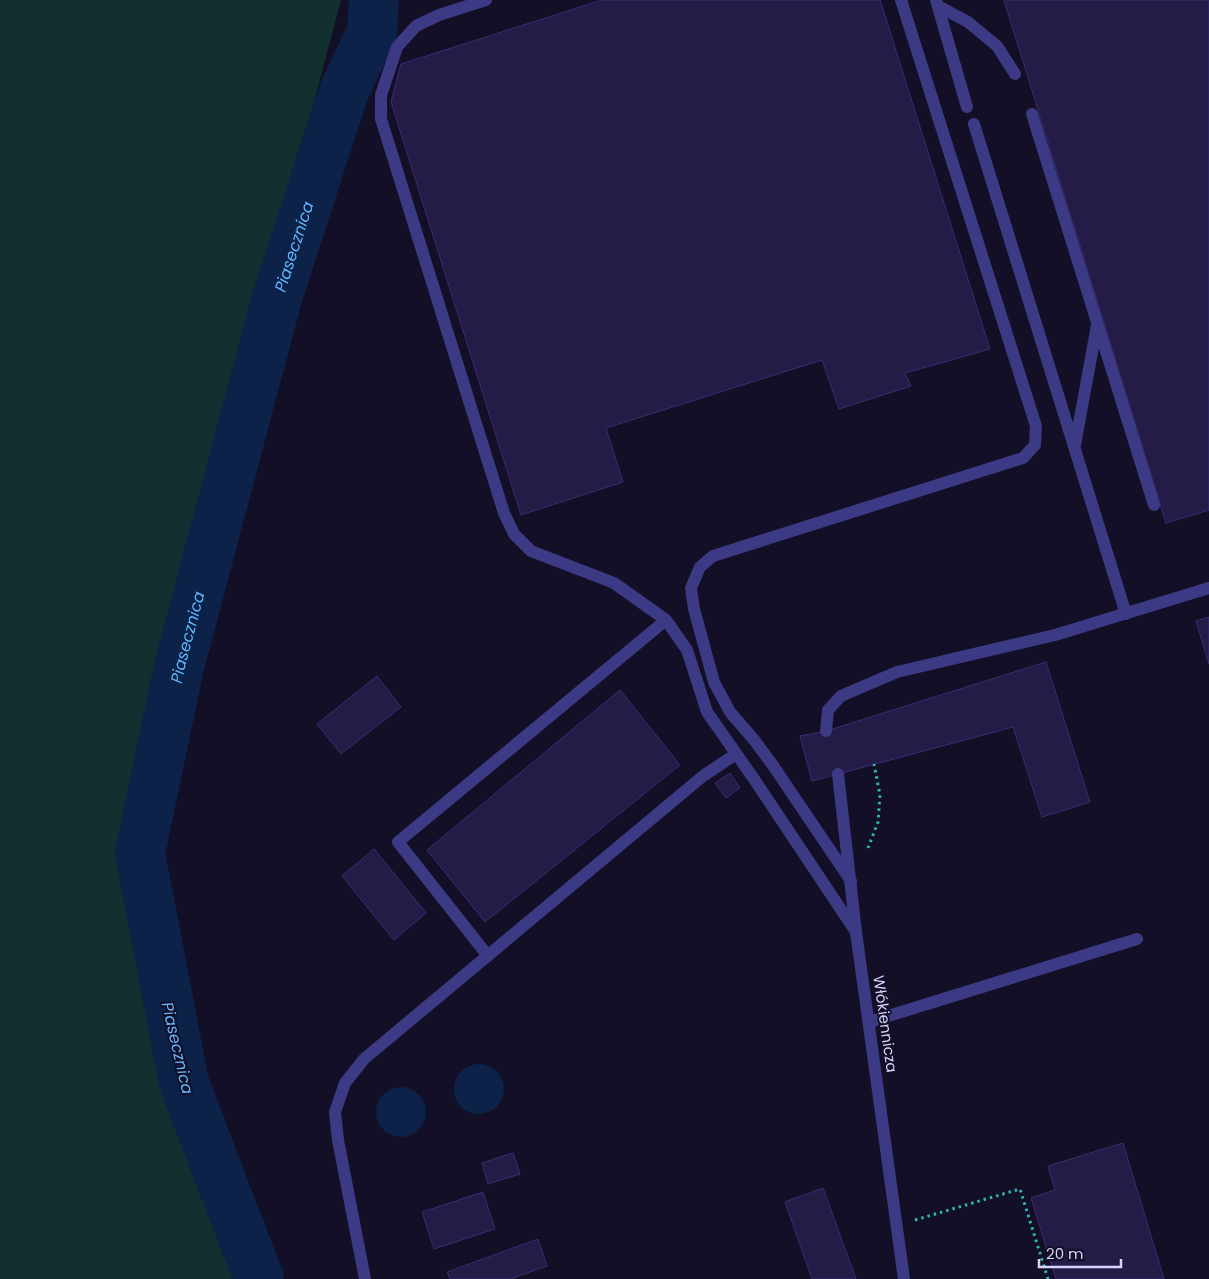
<svg xmlns="http://www.w3.org/2000/svg" width="1209" height="1279" font-family="Poppins,sans-serif">
<rect width="100%" height="100%" fill="#130f26"/>
<path fill="#12302f" d="M 0,0 L 341,0 L 176,624 L 134,852 L 179,1082 L 255,1279 L 0,1279 Z"/>
<path fill="#0c2248" d="M454 1089a25 25 0 1 1 50 0a25 25 0 1 1-50 0Z
M376 1112a25 25 0 1 1 50 0a25 25 0 1 1-50 0Z"/>
<g fill="none" stroke-linecap="round" stroke-linejoin="round">
<path stroke="#0c2248" stroke-width="50" id="s1" d="M 259,1279 L 184,1083 L 140,853 L 179,667 L 277,298 L 344,91 L 372,32 L 374,0"/>
</g>
<path fill="#241b47" stroke="#3b2d73" d="M 602,0 L 880,0 L 990,349 L 905,373 L 911,386 L 839,409 L 822,360 L 606,428 L 623,482 L 521,515 L 391,102 L 401,64 Z
M 1004,0 L 1209,0 L 1209,510 L 1166,523 Z
M 1209,617 L 1209,664 L 1196,621 Z
M 1046,662 L 1090,802 L 1042,817 L 1013,727 L 812,781 L 800,736 L 826,731 Z
M 377,676 L 401,707 L 341,754 L 317,724 Z
M 620,690 L 680,765 L 485,922 L 427,850 Z
M 730,773 L 740,788 L 726,798 L 715,783 Z
M 374,849 L 426,913 L 394,940 L 342,876 Z
M 1123,1143 L 1164,1279 L 1056,1279 L 1031,1198 L 1055,1190 L 1048,1166 Z
M 513,1153 L 520,1174 L 488,1184 L 482,1163 Z
M 823,1188 L 856,1279 L 812,1279 L 785,1202 Z
M 483,1192 L 495,1229 L 434,1249 L 422,1212 Z
M 538,1239 L 547,1266 L 510,1279 L 450,1279 L 447,1272 Z"/>
<g fill="none" stroke-linecap="round" stroke-linejoin="round">
<path stroke="#2fb8b0" stroke-width="3" stroke-dasharray="2.5 4" stroke-linecap="butt" d="M 868,848 L 878,822 L 880,795 L 874,764
M 915,1220 L 1020,1189 L 1048,1279"/>
<path stroke="#3d3a85" stroke-width="12" d="M 486,0 L 439,15 L 416,26 L 397,47 L 381,95 L 381,119 L 504,513 L 514,534 L 531,551 L 614,583 L 666,620 L 687,650 L 707,712 L 754,779 L 856,932
M 936,0 L 967,107
M 938,6 L 968,22 L 997,46 L 1015,74
M 1032,114 L 1154,505
M 974,124 L 1126,614
M 1075,445 L 1097,325
M 826,731 L 828,710 L 841,696 L 897,672 L 1055,635 L 1209,588
M 851,881 L 774,767 L 755,741 L 730,712 L 714,682 L 694,609 L 691,588 L 700,567 L 713,556 L 1023,458 L 1035,445 L 1036,426 L 901,0
M 488,956 L 398,842 L 666,620
M 869,1022 L 1137,939
M 365,1279 L 338,1140 L 335,1112 L 345,1083 L 364,1059 L 703,776 L 736,754"/>
<path stroke="#3d3a85" stroke-width="12" d="M 838,774 L 856,932 L 904,1279"/>
</g>
<g text-anchor="middle" stroke-width="4" stroke-linejoin="round" paint-order="stroke">
<g font-size="15" fill="#d9d4ff" stroke="#130f26">
<text transform="translate(885 1024) rotate(82)" y="5">Włókiennicza</text>
</g>
<g font-size="16" font-style="italic" fill="#62b6ff" stroke="#130f26">
<text dy="6" stroke="none"><textPath href="#s1" startOffset="1070">Piasecznica</textPath></text>
<text dy="6" stroke="none"><textPath href="#s1" startOffset="665">Piasecznica</textPath></text>
<text transform="translate(178 1048) rotate(77)" y="6">Piasecznica</text>
</g>
</g>
<path d="M1039 1259v8h82v-8" fill="none" stroke="#d9d4ff" stroke-width="2.5"/>
<text x="1046" y="1259" font-size="15" fill="#d9d4ff" stroke="#130f26" stroke-width="4" paint-order="stroke">20 m</text>
</svg>
